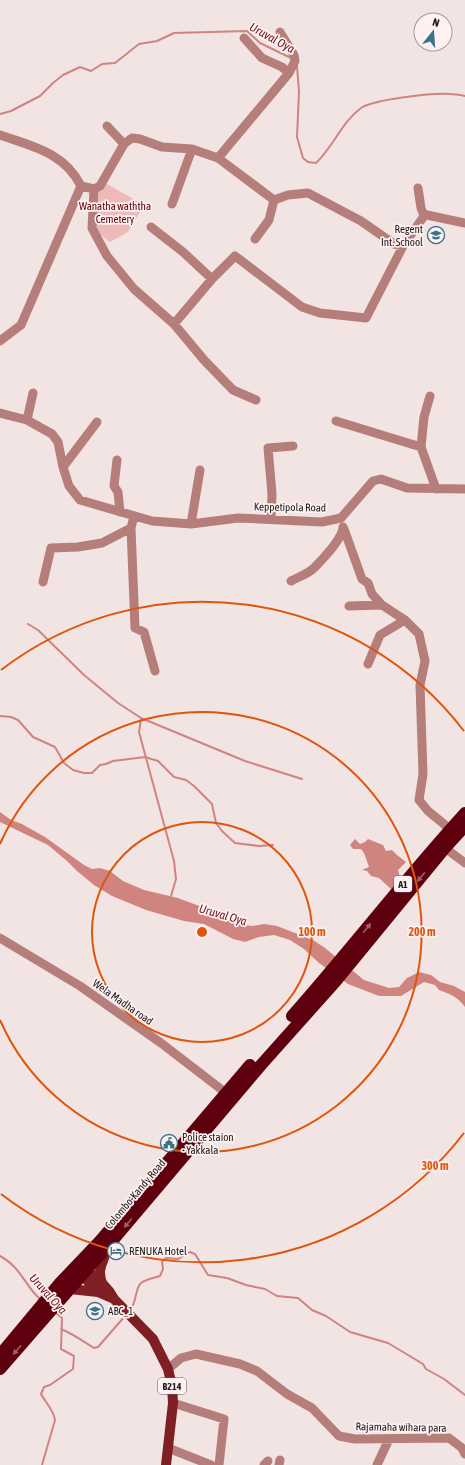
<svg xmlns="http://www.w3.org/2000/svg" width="465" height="1465" font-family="'Asap Condensed',sans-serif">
<rect width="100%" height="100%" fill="#f2e4e3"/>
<path fill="#eebab7" d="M 107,184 L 144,205 L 128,232 L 110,242 L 92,228 L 94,189 Z"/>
<path fill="#d08480" d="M 0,812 L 11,820 L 22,824 L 45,837 L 84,865 L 92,869 L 100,868 L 110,871 L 123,881 L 144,890 L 178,898 L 218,913 L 240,924 L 252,926 L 264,924 L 277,926 L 313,940 L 325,948 L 364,980 L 389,988 L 399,987 L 407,978 L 419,972 L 431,975 L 440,982 L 454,986 L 465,992 L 465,1007 C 458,997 450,994 439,990 L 435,985 L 424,982 L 401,996 L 379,996 L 348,984 L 319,963 L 304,949 L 290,940 L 274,935 L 259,937 L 245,942 L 233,939 L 204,924 L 184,921 L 146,910 L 112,896 L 94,885 L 77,871 L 67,861 L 48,845 L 0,822 Z
M 355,839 L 360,844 L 365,842 L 368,839 L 383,845 L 386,851 L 392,850 L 397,855 L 406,862 L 398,870 L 401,881 L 392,890 L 379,878 L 371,876 L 367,871 L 362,870 L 369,867 L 364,853 L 361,849 L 353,849 L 350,845 Z"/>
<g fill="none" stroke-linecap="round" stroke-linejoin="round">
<path stroke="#d08480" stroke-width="2" d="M 297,66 L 299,92 L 297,137 L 303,158 L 308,162 L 316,163 C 333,147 342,122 361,108 C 375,99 432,93 450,94 C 455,94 460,95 465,96
M 0,114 L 11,111 L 40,96 L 53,83 L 63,75 L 80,67 L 91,71 L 102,64 L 115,63 L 139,44 L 157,41 L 174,33 L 247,31 L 260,43 L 291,58
M 28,624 L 38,630 L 84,675 L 118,703 L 141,718 L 245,761 L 302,779
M 0,716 L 11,717 L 18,720 L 33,737 L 55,747 L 64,763 L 73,770 L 84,773 L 92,773 L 100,765 L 106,764 L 113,761 L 145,757 L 158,761 L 174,777 L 186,780 L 194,786 L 212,804 L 216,823 L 222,831 L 235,843 L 259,846 L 273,845
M 141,719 L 139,732 L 174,861 L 176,879 L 171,896
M 0,1256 C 21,1267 25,1286 40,1299
M 130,1310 C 137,1302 135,1288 141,1283 C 146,1279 155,1278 160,1276 L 163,1269 L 162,1262 L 166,1258 L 178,1259 L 190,1252 L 195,1254 L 208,1275 L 227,1278 L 246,1285 L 265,1289 L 277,1296 L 298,1298 L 312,1310 L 326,1316 L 350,1332 L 388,1343 L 423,1364 L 426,1369 L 444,1379 L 465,1395
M 61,1329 C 73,1334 83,1341 94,1348 L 98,1347 L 125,1316
M 42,1465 L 55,1420 C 54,1411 46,1403 41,1394 L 44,1387 L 50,1385 L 73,1369 L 74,1356 L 61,1349 L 62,1318 L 56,1313"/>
<path stroke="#b57e7b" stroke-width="9" d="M 244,38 L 262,58 L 282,67 L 289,73
M 107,126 L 124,144
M 0,135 C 32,146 65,153 81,186
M 218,158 L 289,73 L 295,61 L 294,55 L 280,32
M 418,188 L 421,208 L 424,216
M 94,189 L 92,228 L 107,256 L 134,289 L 174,324
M 172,204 L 192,149
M 151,227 L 183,252 L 212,279
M 255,239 L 269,220 L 274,200
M 0,341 L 21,325 L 81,186 L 94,189 L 100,186 L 124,144 L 132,138 L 140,139 L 162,147 L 192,149 L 218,158 L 274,200 L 288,195 L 308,193 L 361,221 L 394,244 L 403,246 L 424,216 L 427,215 L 465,223
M 430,396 L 424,417 L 421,447 L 436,489
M 256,400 L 233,390 L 204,360 L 174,324 L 212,279 L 235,256 L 302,307 L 320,313 L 366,318 L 403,246
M 0,413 L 27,420 L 52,434 L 58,442 L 63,467 L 69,486 L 80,500 L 152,521 L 191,524 L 238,518 L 322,522 L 341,518 L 373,481 L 381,479 L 407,488 L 465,489
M 27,420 L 33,393
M 336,421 L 421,447
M 117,460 L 114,486 L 118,492 L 120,512
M 63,467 L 97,422
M 134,516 L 131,528 L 135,628 L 144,632 L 155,671
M 271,519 L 272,494 L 268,448 L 293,446
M 191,524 L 200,470
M 344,529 L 362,579 L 368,583 L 372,594 L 382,605 L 405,620 L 419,634 L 425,661 L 420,685 L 423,774 L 419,800 L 428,811 L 450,829
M 291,581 C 298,577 308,574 314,568 C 322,560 343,538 343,527
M 43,582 L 51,548 L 78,547 L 102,543 L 131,528
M 349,606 L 382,605
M 368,664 L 380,635 L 405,620
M 441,845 L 465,863
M 0,938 L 80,986 L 161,1043 L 226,1093
M 168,1369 L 181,1358 L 196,1354 L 240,1364 L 257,1371 L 287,1394 L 312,1408 L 339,1436 L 355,1439 L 449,1438 L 462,1448 L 465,1454
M 173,1403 L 224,1419 L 219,1465
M 168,1448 L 211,1465
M 264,1465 L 268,1461
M 279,1465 L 280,1460
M 377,1465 L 389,1439"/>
<path stroke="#7f1e23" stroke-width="10" d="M 81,1266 L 102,1283 L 109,1291 L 114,1299 L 153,1339 L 168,1369 L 172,1386 L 173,1403 L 166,1465
M 81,1274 L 98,1292 L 114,1299
M 102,1283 C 96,1266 105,1263 107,1247
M 70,1289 L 98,1292"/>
<path stroke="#5e000d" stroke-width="12" d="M 292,1016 C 351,949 405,879 465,813
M 0,1355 L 59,1284 L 100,1241 L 124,1213 L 250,1065
M 0,1369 L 82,1275 L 107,1247 L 261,1065 L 336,981 L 445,848 L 465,826"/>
</g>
<defs><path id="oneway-solid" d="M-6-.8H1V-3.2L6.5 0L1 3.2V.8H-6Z"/></defs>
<g fill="#9e6168">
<use href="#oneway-solid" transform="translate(421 877) rotate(130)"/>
<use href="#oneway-solid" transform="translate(367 928) rotate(-51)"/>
<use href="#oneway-solid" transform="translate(128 1223) rotate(130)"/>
<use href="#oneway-solid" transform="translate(17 1350) rotate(131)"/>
</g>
<g fill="none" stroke="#de560d" stroke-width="2">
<circle cx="202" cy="932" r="110"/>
<path d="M0 844A220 220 0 1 1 0 1020"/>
<path d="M464 1133A330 330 0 0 1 1 1194M1 670A330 330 0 0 1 464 731"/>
</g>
<defs>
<g id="school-ring" transform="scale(0.9)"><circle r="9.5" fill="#fdf2f1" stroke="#39738c" stroke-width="1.5"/><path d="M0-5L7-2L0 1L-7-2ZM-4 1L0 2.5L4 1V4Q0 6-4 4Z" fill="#39738c"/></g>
<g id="civic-ring" transform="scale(0.9)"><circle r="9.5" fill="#fdf2f1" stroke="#39738c" stroke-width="1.5"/><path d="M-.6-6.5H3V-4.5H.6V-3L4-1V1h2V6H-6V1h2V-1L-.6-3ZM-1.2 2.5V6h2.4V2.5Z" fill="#39738c"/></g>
<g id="hotel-ring" transform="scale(0.9)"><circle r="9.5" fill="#fdf2f1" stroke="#39738c" stroke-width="1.5"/><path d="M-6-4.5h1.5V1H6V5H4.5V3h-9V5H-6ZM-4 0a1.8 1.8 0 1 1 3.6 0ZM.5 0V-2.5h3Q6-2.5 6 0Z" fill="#39738c"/></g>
</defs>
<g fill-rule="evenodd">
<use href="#school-ring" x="436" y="235"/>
<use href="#civic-ring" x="169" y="1143"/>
<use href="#hotel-ring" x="116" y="1251"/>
<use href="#school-ring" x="95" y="1311"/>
</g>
<g text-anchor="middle" stroke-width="3.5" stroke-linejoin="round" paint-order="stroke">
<g fill="#fdf2f1" stroke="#615a5a" stroke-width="1">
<rect x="394" y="876" width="18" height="16" rx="3"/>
<rect x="158" y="1378" width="28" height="16" rx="3"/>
</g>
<g font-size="10" font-weight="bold" fill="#1e1919">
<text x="403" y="888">A1</text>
<text x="172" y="1390">B214</text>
</g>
<g font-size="11" fill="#5d000c" stroke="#fdf2f1">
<text x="115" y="210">Wanatha waththa<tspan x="115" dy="13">Cemetery</tspan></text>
</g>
<g font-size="11" fill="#1e1919" stroke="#fdf2f1" text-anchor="start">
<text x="423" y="233" text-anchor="end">Regent<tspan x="423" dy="13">Int. School</tspan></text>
<text x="182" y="1141">Police staion<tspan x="182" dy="13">- Yakkala</tspan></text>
<text x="129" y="1255">RENUKA Hotel</text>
<text x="108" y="1315">ABC_1</text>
</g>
<g font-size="11" fill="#1e1919" stroke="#fdf2f1">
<text transform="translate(290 507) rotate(1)" y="4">Keppetipola Road</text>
<text transform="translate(123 1002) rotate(35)" y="4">Wela Madha road</text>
<text transform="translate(135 1194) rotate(-50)" y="4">Colombo-Kandy Road</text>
<text transform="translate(401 1427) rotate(1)" y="4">Rajamaha wihara para</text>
</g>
<g font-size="12" font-style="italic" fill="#6d131a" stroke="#fdf2f1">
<text transform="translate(272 38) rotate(29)" y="4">Uruval Oya</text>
<text transform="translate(223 915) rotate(16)" y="4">Uruval Oya</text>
<text transform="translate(48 1294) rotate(48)" y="4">Uruval Oya</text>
</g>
</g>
<circle cx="202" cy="932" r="6" fill="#de560d" stroke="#fdf2f1" stroke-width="2"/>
<g font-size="12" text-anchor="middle" font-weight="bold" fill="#de560d" stroke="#fdf2f1" stroke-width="3.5" stroke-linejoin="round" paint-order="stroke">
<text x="312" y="936">100 m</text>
<text x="422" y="936">200 m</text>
<text x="435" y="1170">300 m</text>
</g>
<g transform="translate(433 32) rotate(17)"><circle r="19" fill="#fdf2f1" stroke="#a49b9b"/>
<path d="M0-3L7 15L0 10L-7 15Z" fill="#39738c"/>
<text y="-6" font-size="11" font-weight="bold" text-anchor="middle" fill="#1e1919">N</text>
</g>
</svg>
